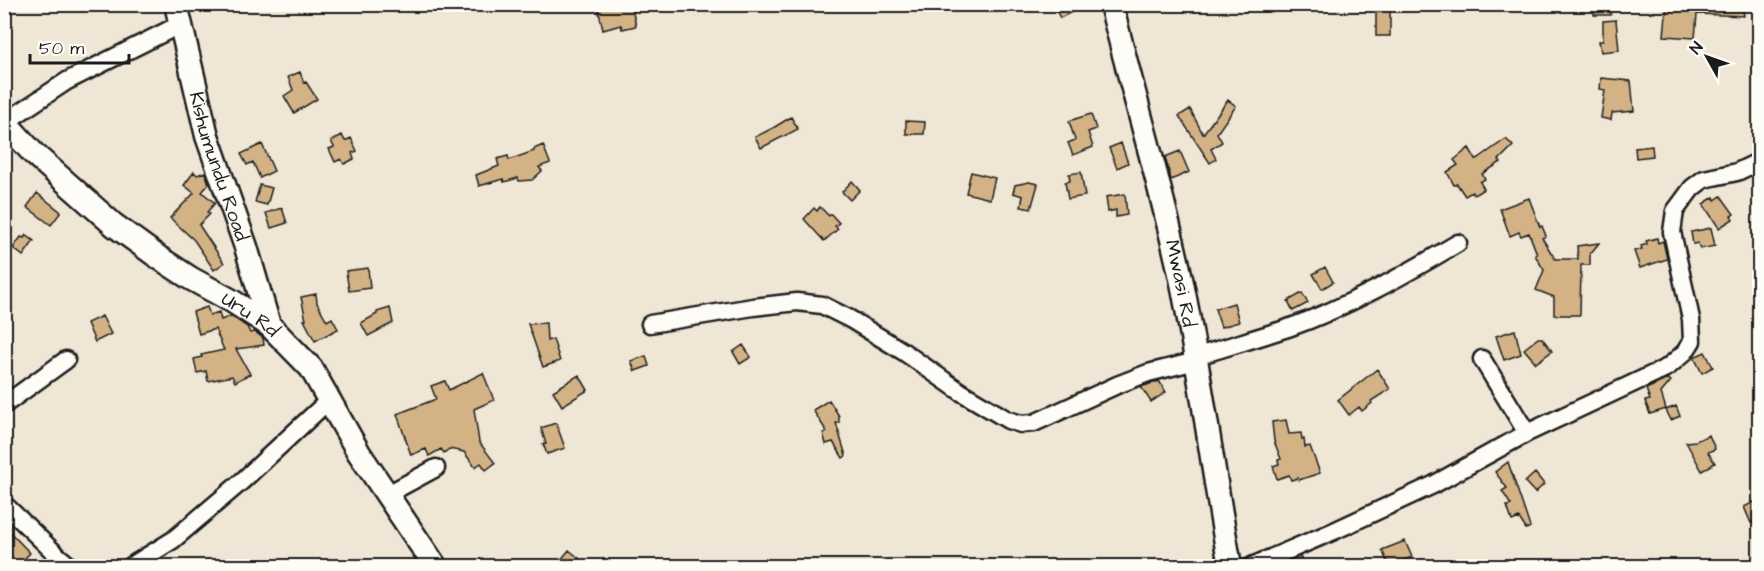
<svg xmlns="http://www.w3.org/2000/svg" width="1764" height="571" font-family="'Architects Daughter',sans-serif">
<rect width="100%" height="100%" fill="#f0e6d5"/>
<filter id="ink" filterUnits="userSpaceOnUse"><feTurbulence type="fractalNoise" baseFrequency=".0167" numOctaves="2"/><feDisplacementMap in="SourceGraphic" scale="12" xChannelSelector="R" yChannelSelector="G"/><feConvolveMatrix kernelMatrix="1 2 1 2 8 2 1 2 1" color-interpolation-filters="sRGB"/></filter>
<g filter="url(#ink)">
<path fill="#d3b386" stroke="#1c1c1c" stroke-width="1.5" d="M 597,4 L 631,4 L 636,26 L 622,29 L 621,25 L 603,30 Z
M 1053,4 L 1068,4 L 1072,12 L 1060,18 Z
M 1594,4 L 1611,4 L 1611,15 L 1594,15 Z
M 1667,4 L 1742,5 L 1744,16 L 1697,14 L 1695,38 L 1664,36 Z
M 1390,10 L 1390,36 L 1376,36 L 1376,11 Z
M 1616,20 L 1619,50 L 1601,52 L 1599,41 L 1603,41 L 1603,21 Z
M 300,72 L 304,83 L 306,82 L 317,99 L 294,113 L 284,96 L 293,90 L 288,77 Z
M 1601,78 L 1631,81 L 1634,111 L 1612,113 L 1611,120 L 1601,118 L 1605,90 L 1600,89 Z
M 1228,100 L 1236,106 L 1217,133 L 1222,142 L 1211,149 L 1216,159 L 1210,163 L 1179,116 L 1190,109 L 1203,134 Z
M 1091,114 L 1096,129 L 1088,132 L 1093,147 L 1073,155 L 1068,143 L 1075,140 L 1069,121 Z
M 791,117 L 798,129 L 761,148 L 755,137 L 773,128 Z
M 906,121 L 925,122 L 924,134 L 906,134 Z
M 342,135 L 345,141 L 351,138 L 357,151 L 352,153 L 354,159 L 344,164 L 341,159 L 335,162 L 329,149 L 334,147 L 331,141 Z
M 1506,139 L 1513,146 L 1499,160 L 1501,162 L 1482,174 L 1485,179 L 1480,182 L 1484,189 L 1474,195 L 1472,192 L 1465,196 L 1457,184 L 1454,185 L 1447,172 L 1458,165 L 1454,160 L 1469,148 L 1476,160 Z
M 1121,143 L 1128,163 L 1117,168 L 1109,148 Z
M 262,144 L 274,171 L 260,178 L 253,162 L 247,165 L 241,154 Z
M 543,145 L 550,163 L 539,167 L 542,171 L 532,180 L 519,181 L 518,178 L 504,182 L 503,179 L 479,186 L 476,175 L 499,166 L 497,159 L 508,156 L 509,160 L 534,151 L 534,149 Z
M 1652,146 L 1653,156 L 1636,158 L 1635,148 Z
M 1180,151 L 1189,172 L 1171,180 L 1165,157 Z
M 194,172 L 197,175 L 205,172 L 209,184 L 202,192 L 215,203 L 207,212 L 210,214 L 199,225 L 224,263 L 214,270 L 194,240 L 170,218 L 194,193 L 184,185 Z
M 971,172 L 995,178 L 990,199 L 966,193 Z
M 1081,172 L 1085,196 L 1068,199 L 1065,182 L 1070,181 L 1069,174 Z
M 852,181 L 860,190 L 850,200 L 842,192 Z
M 1029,182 L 1038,184 L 1031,209 L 1021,207 L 1023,196 L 1013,193 L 1015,185 Z
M 260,185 L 272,188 L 267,205 L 255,202 Z
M 37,193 L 61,212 L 51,225 L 27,207 Z
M 1125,194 L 1127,215 L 1116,217 L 1116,210 L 1108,212 L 1106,197 Z
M 1721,196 L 1734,214 L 1731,216 L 1733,219 L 1719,228 L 1703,204 L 1714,197 L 1715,200 Z
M 1529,198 L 1540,227 L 1542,226 L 1546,236 L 1542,238 L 1555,259 L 1578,259 L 1577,246 L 1599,243 L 1590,254 L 1590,265 L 1581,265 L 1580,315 L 1554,315 L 1554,297 L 1536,290 L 1544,270 L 1535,255 L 1537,254 L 1529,233 L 1521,236 L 1519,232 L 1510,236 L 1500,209 Z
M 820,207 L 829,216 L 831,214 L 839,223 L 835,226 L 838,229 L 824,241 L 804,219 L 814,208 L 817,211 Z
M 282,208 L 287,223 L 271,228 L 266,213 Z
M 1711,228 L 1715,246 L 1700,249 L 1698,243 L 1693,244 L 1691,232 Z
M 26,235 L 34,241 L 23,256 L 13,248 L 21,237 L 24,238 Z
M 1657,238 L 1658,243 L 1663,241 L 1667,259 L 1640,268 L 1634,251 L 1642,249 L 1641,246 L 1647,244 L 1646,241 Z
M 1325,267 L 1333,282 L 1322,289 L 1313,274 Z
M 368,268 L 370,288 L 349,291 L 346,271 Z
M 1302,293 L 1308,303 L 1293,311 L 1288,301 Z
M 316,294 L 317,303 L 327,321 L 332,318 L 338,329 L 315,341 L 304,320 L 306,320 L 301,297 Z
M 1234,303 L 1239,322 L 1221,327 L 1215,309 Z
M 207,307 L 210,315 L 219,312 L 221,320 L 231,316 L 247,327 L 250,333 L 255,332 L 263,338 L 264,345 L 236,349 L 250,374 L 235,382 L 232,376 L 208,381 L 206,371 L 197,373 L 194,359 L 202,357 L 201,355 L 224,350 L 215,329 L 199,334 L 193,312 Z
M 390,308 L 393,323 L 368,336 L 361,323 L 377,314 L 377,312 Z
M 102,316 L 111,334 L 95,342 L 87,323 Z
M 546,323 L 547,341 L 553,339 L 560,361 L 543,367 L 528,324 Z
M 1515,330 L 1521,354 L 1504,360 L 1496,336 Z
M 1538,338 L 1542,338 L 1552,351 L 1536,363 L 1524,349 Z
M 743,345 L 751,357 L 740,364 L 733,352 Z
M 1705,352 L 1713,367 L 1702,373 L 1694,357 Z
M 646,356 L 649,366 L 635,371 L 631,361 Z
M 1377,369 L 1390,389 L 1371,401 L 1372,403 L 1362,411 L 1359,407 L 1349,415 L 1338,400 Z
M 483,373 L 494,400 L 474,409 L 479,442 L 495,463 L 486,470 L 481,463 L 475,467 L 464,452 L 449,449 L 444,453 L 441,449 L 429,456 L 426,449 L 411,455 L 397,414 L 436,399 L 431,386 L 445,381 L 449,390 Z
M 579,375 L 588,390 L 562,406 L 553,391 Z
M 1668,379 L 1671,381 L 1661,393 L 1666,409 L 1650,414 L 1645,401 L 1650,400 L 1646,389 Z
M 1159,381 L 1166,392 L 1151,402 L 1141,387 Z
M 829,400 L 839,416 L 839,423 L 836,423 L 846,456 L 843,458 L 833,442 L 826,444 L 823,433 L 827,432 L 813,410 Z
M 1676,406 L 1680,416 L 1671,420 L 1666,410 Z
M 1286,420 L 1289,434 L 1301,433 L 1302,439 L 1304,439 L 1305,447 L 1310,446 L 1320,473 L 1299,480 L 1298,478 L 1291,480 L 1289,475 L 1277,479 L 1273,466 L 1279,464 L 1278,460 L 1281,459 L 1274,441 L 1272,422 Z
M 556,423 L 565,448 L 547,454 L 543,444 L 546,444 L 541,428 Z
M 1709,435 L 1715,449 L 1708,452 L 1715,463 L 1702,471 L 1686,442 L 1696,441 Z
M 1508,462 L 1530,527 L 1526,529 L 1519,518 L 1512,521 L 1507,506 L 1511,505 L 1502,491 L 1507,488 L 1495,472 Z
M 1535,473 L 1544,484 L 1535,493 L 1525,482 Z
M 1760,499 L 1760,519 L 1751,523 L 1744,507 Z
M 4,526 L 30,553 L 16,567 L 4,567 Z
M 1405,541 L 1412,557 L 1389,566 L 1382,550 Z
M 569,550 L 579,558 L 572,567 L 555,567 Z"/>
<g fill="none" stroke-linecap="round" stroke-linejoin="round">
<g stroke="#1c1c1c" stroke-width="21">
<path id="street" d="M 4,123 L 67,81 L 181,24
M 650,324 L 753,307 L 797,302 L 822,305 L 850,319 L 904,352 L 961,392 L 1008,420 L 1021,424 L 1034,423 L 1117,385 L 1148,373 L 1196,361
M 1195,357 C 1226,347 1257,338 1288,328 C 1348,307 1404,275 1458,243
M 1482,359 L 1527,433
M 4,405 L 66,360
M 386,495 L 436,468
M 4,504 L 59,557 L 70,566
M 131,566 L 173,540 L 240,483 L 329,400
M 1252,566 L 1334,531 L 1433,485 L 1527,433 L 1668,367 L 1685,352 L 1692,341 L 1691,319 L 1672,232 L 1675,211 L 1692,188 L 1704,179 L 1737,172 L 1760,161"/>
</g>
<g stroke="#1c1c1c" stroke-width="27">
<g id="secondary">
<path id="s1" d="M 176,4 L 207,136 L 246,247 L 269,325"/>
<path id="s2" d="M 1111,4 C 1134,97 1162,189 1182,283 C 1201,377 1213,472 1230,566"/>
<path id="s3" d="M 4,121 L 33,153 L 114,225 L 158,257 L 190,278 L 232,301 L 269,325 L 311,368 L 359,453 L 435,566"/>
</g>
</g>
<use href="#street" stroke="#fdfcf7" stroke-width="16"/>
<use href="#secondary" stroke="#fdfcf7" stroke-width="22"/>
</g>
</g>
<g text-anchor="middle" stroke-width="4.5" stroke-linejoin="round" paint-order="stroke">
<g font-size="20" fill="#1c1c1c" stroke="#fdfcf7">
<text dy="7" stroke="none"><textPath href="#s1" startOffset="168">Kishumundu Road</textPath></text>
<text dy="7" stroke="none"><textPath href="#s2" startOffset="288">Mwasi Rd</textPath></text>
<text dy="7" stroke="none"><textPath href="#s3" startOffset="315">Uru Rd</textPath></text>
</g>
</g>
<rect width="1764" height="571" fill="none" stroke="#fdfcf7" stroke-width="24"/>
<rect x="12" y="12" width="1740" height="547" fill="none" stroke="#1c1c1c" stroke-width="2" filter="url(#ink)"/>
<g transform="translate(1707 57) rotate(310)" stroke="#fdfcf7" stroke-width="4.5" paint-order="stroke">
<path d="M0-4.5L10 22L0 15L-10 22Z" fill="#1c1c1c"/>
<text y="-9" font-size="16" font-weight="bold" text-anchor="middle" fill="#1c1c1c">N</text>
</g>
<path d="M30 54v9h99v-9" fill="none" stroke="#1c1c1c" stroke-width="3"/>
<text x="39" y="54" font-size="18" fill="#1c1c1c" stroke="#fdfcf7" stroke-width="4.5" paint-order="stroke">50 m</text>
</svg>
